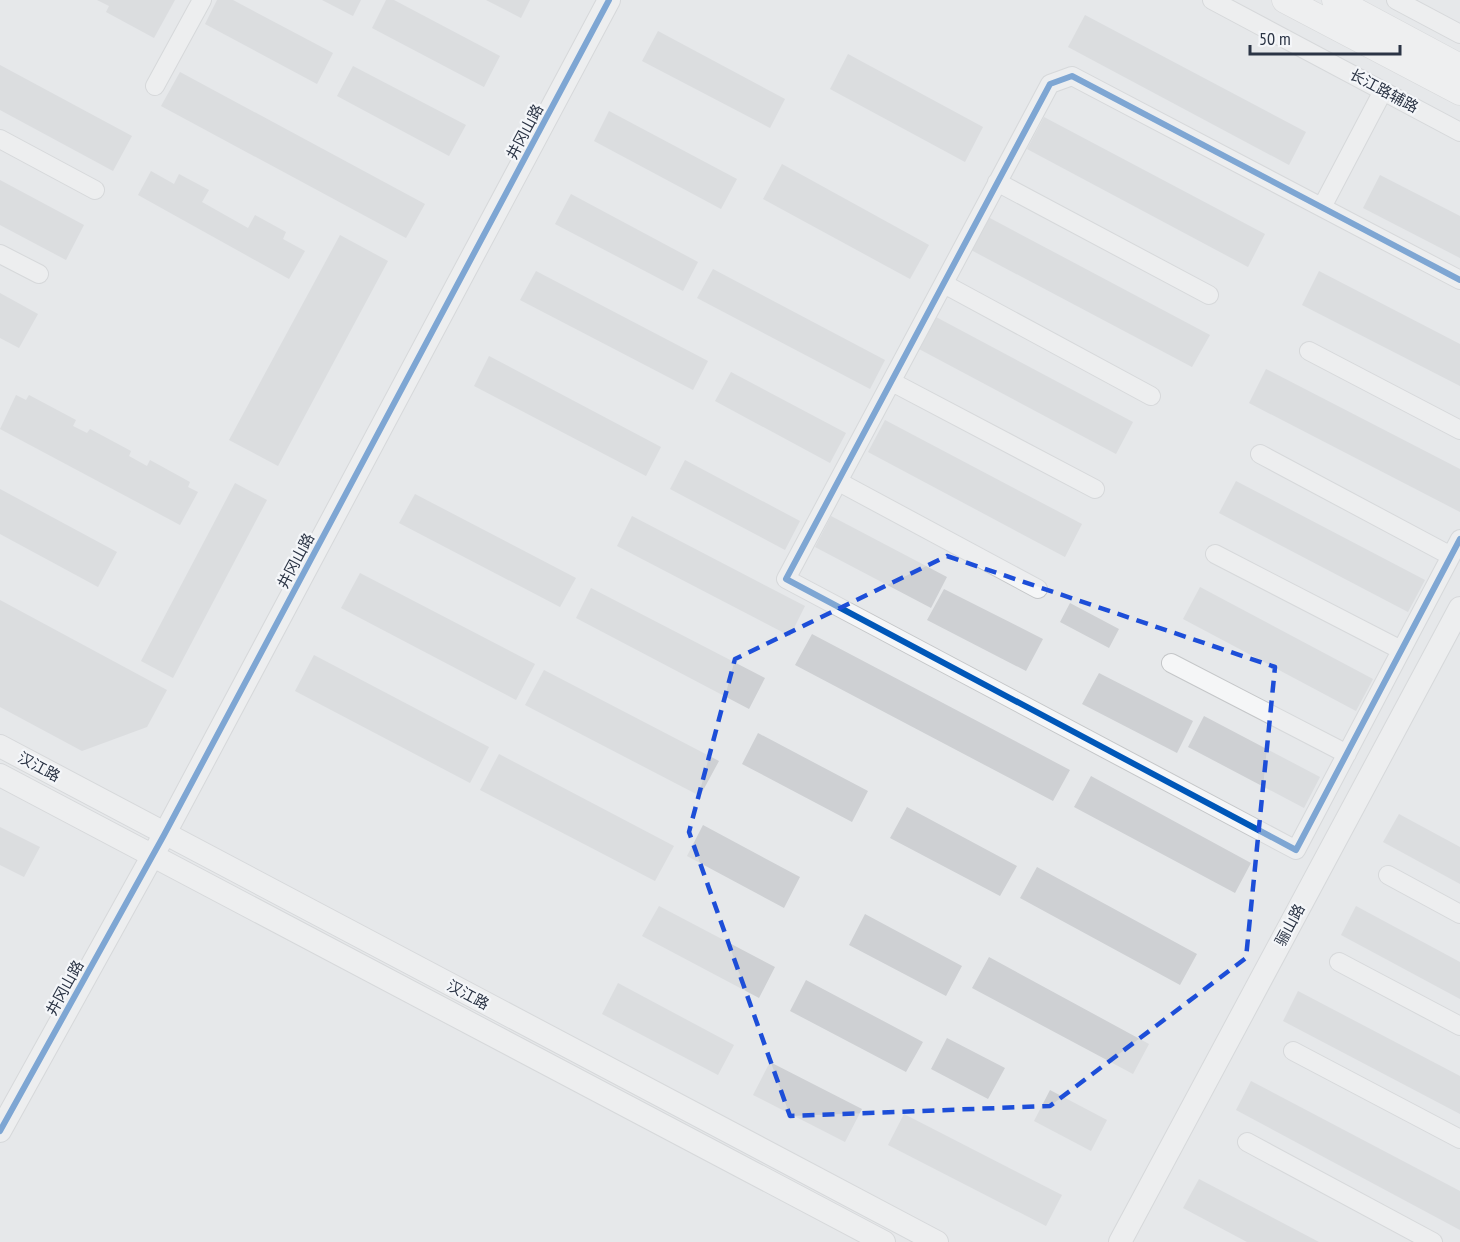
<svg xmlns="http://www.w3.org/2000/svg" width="1460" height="1242" font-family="'PT Sans Narrow','Noto Sans SC',sans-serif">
<rect width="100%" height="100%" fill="#e6e8ea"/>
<path fill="#ced0d3" d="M 97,0 L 175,0 L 154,38 L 106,12 L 109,6 Z
M 217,0 L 233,0 L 333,53 L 317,84 L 205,24 Z
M 322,0 L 361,0 L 353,16 Z
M 386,0 L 394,0 L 500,56 L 484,87 L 372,28 Z
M 486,0 L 530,0 L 521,18 Z
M 1085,15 L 1306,132 L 1289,165 L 1068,47 Z
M 658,31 L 785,99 L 770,128 L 642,61 Z
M 848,54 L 983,127 L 965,162 L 830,89 Z
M 0,65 L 132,136 L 113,171 L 0,110 Z
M 353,66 L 466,125 L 449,156 L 337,96 Z
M 180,72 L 425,204 L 406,238 L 161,106 Z
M 609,111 L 737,179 L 721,209 L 594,141 Z
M 1044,117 L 1265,234 L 1248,267 L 1027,149 Z
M 782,164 L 929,245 L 910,279 L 763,199 Z
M 151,171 L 174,184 L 179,174 L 209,190 L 202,202 L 248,228 L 255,215 L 286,232 L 283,239 L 305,251 L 289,279 L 138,195 Z
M 1380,175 L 1460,216 L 1460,258 L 1363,208 Z
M 0,180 L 84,225 L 66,260 L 0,225 Z
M 571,194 L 698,262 L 683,291 L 555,224 Z
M 988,217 L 1210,335 L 1192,367 L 971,250 Z
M 340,235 L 388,261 L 278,466 L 229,440 Z
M 713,269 L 885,360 L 870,389 L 697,298 Z
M 536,271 L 708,361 L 693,390 L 520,300 Z
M 1319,271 L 1460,344 L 1460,386 L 1302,305 Z
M 0,293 L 38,314 L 19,348 L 0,338 Z
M 936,317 L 1133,422 L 1116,454 L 919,349 Z
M 489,356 L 661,447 L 646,476 L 474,386 Z
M 1266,369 L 1460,469 L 1460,512 L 1249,403 Z
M 731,372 L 846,433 L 830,463 L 715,401 Z
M 16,395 L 26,400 L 29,395 L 76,420 L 73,426 L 87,433 L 90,429 L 131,451 L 129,456 L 147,466 L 150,460 L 190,482 L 188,487 L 198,492 L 180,525 L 0,429 Z
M 885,420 L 1082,524 L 1065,557 L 868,452 Z
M 685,460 L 800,521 L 785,550 L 670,489 Z
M 1236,481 L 1425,580 L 1408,612 L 1219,513 Z
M 235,483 L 267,500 L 173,678 L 141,661 Z
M 0,489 L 117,552 L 98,587 L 0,534 Z
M 415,494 L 576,578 L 560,607 L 399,523 Z
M 632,516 L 805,606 L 790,636 L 617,546 Z
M 831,516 L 947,577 L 931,608 L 815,547 Z
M 360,573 L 535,664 L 516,700 L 341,608 Z
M 1200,587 L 1373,679 L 1356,711 L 1183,619 Z
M 591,588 L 765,678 L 749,709 L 576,618 Z
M 944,589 L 1043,639 L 1026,671 L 927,620 Z
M 0,600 L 167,690 L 147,727 L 82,751 L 0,707 Z
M 1070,603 L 1119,629 L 1109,648 L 1060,622 Z
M 812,634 L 1070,770 L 1053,801 L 795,665 Z
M 314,655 L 489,747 L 470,783 L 295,691 Z
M 544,670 L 719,761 L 700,796 L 525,705 Z
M 1099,673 L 1193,721 L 1177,753 L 1082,704 Z
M 1204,716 L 1320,777 L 1304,808 L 1188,747 Z
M 758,733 L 868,791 L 852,822 L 742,764 Z
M 499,754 L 674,846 L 655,881 L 480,790 Z
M 1091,776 L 1251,863 L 1235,893 L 1074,807 Z
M 907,807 L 1017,866 L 1000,896 L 890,838 Z
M 1399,814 L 1460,847 L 1460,884 L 1383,842 Z
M 703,825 L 800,877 L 784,908 L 687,856 Z
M 0,827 L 40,847 L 24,877 L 0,865 Z
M 1037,867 L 1197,954 L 1180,985 L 1020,898 Z
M 659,906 L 775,967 L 759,998 L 642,936 Z
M 1356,906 L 1460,962 L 1460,999 L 1341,935 Z
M 865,914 L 962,966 L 946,996 L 849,945 Z
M 989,957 L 1149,1044 L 1133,1074 L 972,988 Z
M 806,980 L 923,1042 L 906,1072 L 790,1011 Z
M 618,983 L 734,1045 L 718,1075 L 602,1014 Z
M 1298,991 L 1460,1076 L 1460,1114 L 1283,1021 Z
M 947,1038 L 1005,1068 L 988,1099 L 931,1069 Z
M 770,1062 L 862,1109 L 845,1142 L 753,1095 Z
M 1251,1081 L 1460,1191 L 1460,1230 L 1236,1110 Z
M 1050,1090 L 1107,1120 L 1091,1151 L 1034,1121 Z
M 904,1114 L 1062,1195 L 1046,1226 L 888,1145 Z
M 1199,1179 L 1319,1242 L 1247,1242 L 1183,1208 Z"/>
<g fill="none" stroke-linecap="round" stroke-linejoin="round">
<g stroke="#c4c6c8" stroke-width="20">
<path id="minor" d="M 1212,0 L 1460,132
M 1396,0 L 1460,34
M 155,86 L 202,0
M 0,139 L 95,190
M 997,182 L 1209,295
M 1322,207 L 1383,91
M 0,254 L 39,274
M 1460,280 L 1072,76 L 1050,84 L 786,579 L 1296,850 L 1460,539
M 944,284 L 1151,396
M 1309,351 L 1460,430
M 892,382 L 1095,489
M 1260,454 L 1451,556
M 839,482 L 1038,589
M 1215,554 L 1401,650
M 1171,663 L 1347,754
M 1388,875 L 1460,914
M 1339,962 L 1460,1026
M 1293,1051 L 1460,1139
M 1247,1142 L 1433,1242"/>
</g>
<g stroke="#c4c6c8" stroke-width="24">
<path id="tertiary" d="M 0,746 L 937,1242
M 0,775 L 884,1242
M 0,1131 L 164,835 L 609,0
M 1120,1242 L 1460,608"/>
</g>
<g stroke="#c4c6c8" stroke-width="27">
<path id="secondary" d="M 1285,0 L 1460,92
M 1335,0 L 1460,67"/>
</g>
<use href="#minor" stroke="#f5f6f7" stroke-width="18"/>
<use href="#tertiary" stroke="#f5f6f7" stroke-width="22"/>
<use href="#secondary" stroke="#f8f8f8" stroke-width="26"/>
<g stroke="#f4f6f9" stroke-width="10">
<path id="cycleway" d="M 1460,280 L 1072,76 L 1050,84 L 786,579 L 1296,850 L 1460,539
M 0,1131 L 164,835 L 609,0"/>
</g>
<use href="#cycleway" stroke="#0057b8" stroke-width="6"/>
</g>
<path d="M0 0H1460V1242H0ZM 947,556 L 1275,667 L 1246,958 L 1050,1106 L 790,1116 L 689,832 L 735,659 Z" fill="#e6e8ea" fill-opacity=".55" fill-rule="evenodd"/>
<path fill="none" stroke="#1d4ed8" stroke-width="4.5" stroke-dasharray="12 8" stroke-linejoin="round" d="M 947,556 L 1275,667 L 1246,958 L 1050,1106 L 790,1116 L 689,832 L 735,659 Z"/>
<g text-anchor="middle" stroke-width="4.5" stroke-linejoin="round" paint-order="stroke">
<g font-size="15" fill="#2b3445" stroke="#f4f6f9">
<text transform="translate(1384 91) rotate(28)" y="5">长江路辅路</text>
<text transform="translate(525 132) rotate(-62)" y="5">井冈山路</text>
<text transform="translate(296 561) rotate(-62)" y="5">井冈山路</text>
<text transform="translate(39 767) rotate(28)" y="5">汉江路</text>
<text transform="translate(1290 925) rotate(-62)" y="5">骊山路</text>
<text transform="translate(65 988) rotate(-61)" y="5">井冈山路</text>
<text transform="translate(468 995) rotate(28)" y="5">汉江路</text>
</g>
</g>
<path d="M1250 45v9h150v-9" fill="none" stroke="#2b3445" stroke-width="3"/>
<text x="1259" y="45" font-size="18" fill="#2b3445" stroke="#f4f6f9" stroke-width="4.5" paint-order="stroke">50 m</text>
</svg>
